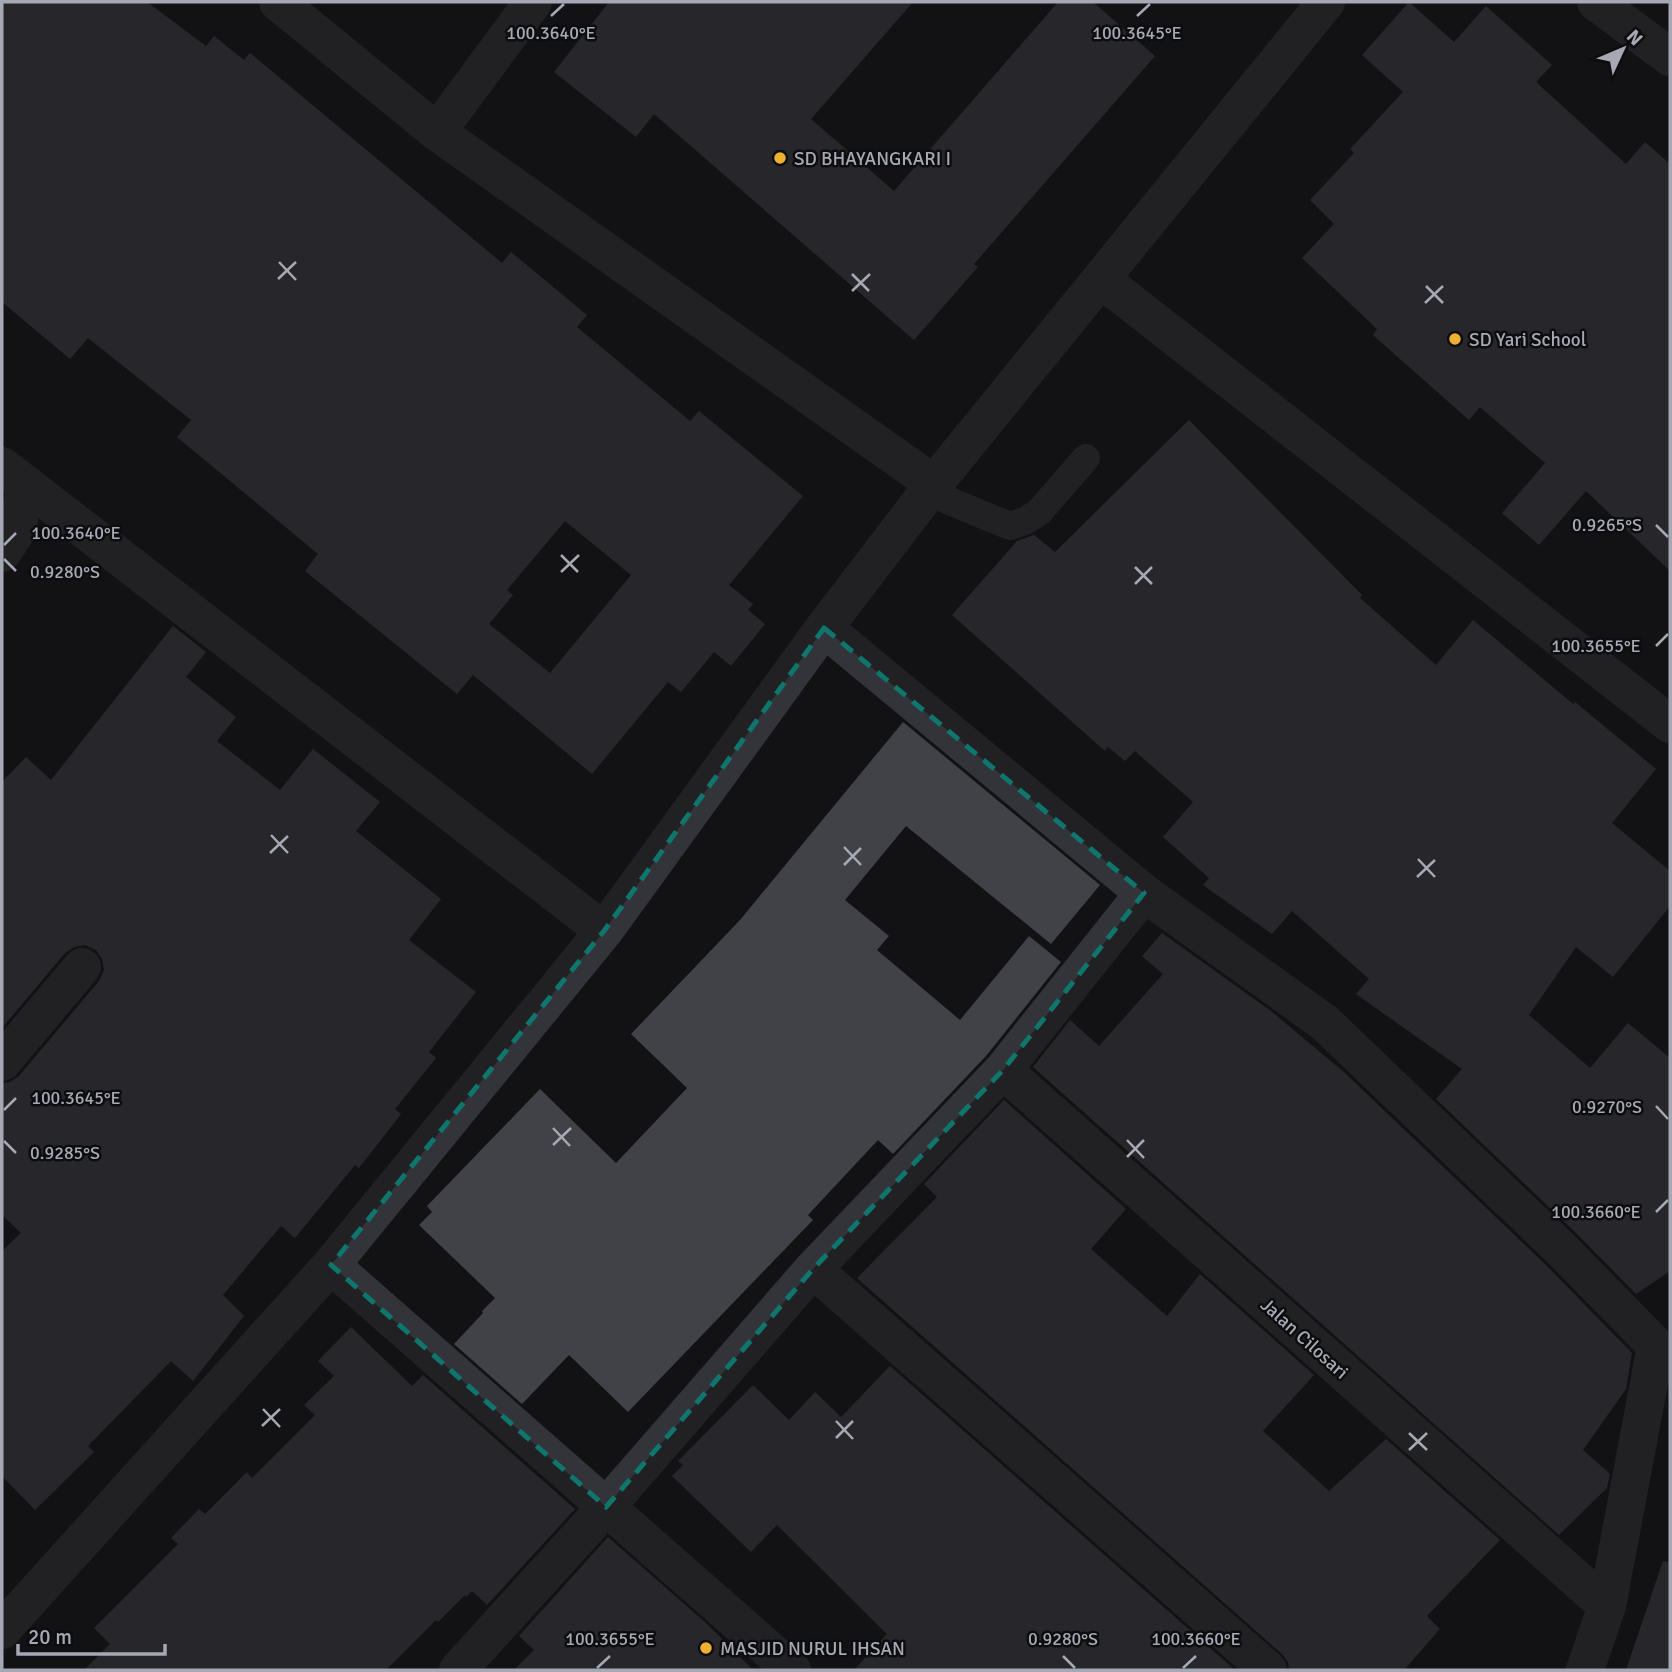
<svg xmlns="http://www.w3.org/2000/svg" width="1672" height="1672" font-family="Signika,sans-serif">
<rect width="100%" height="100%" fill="#121214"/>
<path fill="#414247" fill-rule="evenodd" d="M 2,2 L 147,2 L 206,46 L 214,36 L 244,60 L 250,53 L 502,263 L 511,252 L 587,315 L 577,327 L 690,421 L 699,411 L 803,496 L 729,585 L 753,604 L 748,610 L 765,624 L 731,666 L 714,652 L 681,692 L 668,682 L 592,774 L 473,675 L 457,694 L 305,571 L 318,554 L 177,437 L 191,420 L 88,338 L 70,359 L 2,302 ZM 565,521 L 631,575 L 550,673 L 489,624 L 513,595 L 507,590 Z
M 609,2 L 913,2 L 811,119 L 894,191 L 1058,2 L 1093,2 L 1155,56 L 974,264 L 978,267 L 914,340 L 654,114 L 636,137 L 554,72 Z
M 1409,2 L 1454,42 L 1486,6 L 1552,65 L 1536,82 L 1626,164 L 1645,142 L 1670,164 L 1670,571 L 1586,491 L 1539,545 L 1502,513 L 1545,463 L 1480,407 L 1469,420 L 1373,335 L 1377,329 L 1302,258 L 1334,224 L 1310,200 L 1354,153 L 1350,149 L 1403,92 L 1362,55 Z
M 1189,420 L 1362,595 L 1360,598 L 1436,665 L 1473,620 L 1573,704 L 1575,702 L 1656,769 L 1612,823 L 1670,871 L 1670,906 L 1613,977 L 1576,947 L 1529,1015 L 1590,1068 L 1628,1023 L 1670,1058 L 1670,1271 L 1636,1294 L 1576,1233 L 1436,1099 L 1462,1069 L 1356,994 L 1369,979 L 1292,911 L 1272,934 L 1203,885 L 1209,878 L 1163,837 L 1193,802 L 1135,751 L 1125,761 L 1108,747 L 1105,751 L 952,615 L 1017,541 L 1034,535 L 1055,552 Z
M 173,626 L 206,652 L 186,677 L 236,717 L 217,741 L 280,790 L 313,749 L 380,802 L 356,831 L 441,899 L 409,940 L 476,992 L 429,1052 L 436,1058 L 395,1109 L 401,1114 L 359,1168 L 355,1165 L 295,1238 L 281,1226 L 223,1295 L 244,1316 L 193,1381 L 171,1361 L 88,1446 L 94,1452 L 35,1510 L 2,1476 L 2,1251 L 21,1233 L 2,1215 L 2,1083 L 10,1082 L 19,1076 L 99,981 L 104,970 L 102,959 L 96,950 L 85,945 L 74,947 L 65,953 L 2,1028 L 2,782 L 26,757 L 51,780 Z
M 903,722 L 1100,885 L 1051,944 L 906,826 L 845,900 L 889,936 L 877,950 L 960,1020 L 1029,936 L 1061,962 L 986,1056 L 893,1154 L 878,1140 L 808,1215 L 813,1220 L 628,1412 L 569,1355 L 522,1404 L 454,1344 L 483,1313 L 482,1311 L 495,1298 L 419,1225 L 432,1212 L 427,1206 L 540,1089 L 616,1163 L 687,1088 L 631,1034 L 740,920 Z
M 1162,933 L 1271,1011 L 1345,1073 L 1546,1265 L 1632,1353 L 1626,1389 L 1583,1450 L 1610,1474 L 1607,1488 L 1559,1535 L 1033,1067 L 1070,1020 L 1099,1046 L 1163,974 L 1142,956 Z
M 1004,1100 L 1126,1209 L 1091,1249 L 1167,1316 L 1200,1274 L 1314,1375 L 1263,1431 L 1329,1491 L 1386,1439 L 1500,1540 L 1427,1616 L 1440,1629 L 1404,1670 L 1289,1670 L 1288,1662 L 1282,1654 L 857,1278 L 937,1197 L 924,1184 Z
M 351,1327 L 412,1386 L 423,1375 L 575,1509 L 487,1605 L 472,1591 L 466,1597 L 465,1595 L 438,1622 L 436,1620 L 386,1670 L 84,1670 L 110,1644 L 94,1628 L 178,1544 L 171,1538 L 199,1509 L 205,1514 L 247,1472 L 252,1478 L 315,1415 L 304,1405 L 334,1376 L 318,1361 Z
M 890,1366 L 1235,1670 L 854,1670 L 887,1634 L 777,1525 L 751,1552 L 672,1476 L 683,1465 L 678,1461 L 753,1385 L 789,1420 L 815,1392 L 841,1417 Z
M 608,1537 L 706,1623 L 753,1670 L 514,1670 L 534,1650 L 519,1636 Z
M 1663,1561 L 1670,1562 L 1670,1670 L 1626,1670 Z"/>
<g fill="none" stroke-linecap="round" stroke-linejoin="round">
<path stroke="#333439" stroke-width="28" d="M 928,492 L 1010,526 L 1025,521 L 1039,512 L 1086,458"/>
<path stroke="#333439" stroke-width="38" d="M 278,2 L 437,132 L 934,484 L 1326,2
M 1596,2 L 1670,57
M 437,132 L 533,2
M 1102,280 L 1670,724
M 2,466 L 604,931
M 2,553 L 17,530 L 26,484
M 824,628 L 1144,893 L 1325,1023 L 1561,1249 L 1656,1346 L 1607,1606 L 1585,1670
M 2,1062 L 82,967
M 1003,1070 L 1607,1606
M 331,1265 L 792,1670
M 813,1269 L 1268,1670
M 2,1630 L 331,1265 L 604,931 L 824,628 L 934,484
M 458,1670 L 606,1507 L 813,1269 L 1003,1070 L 1144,893"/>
</g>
<path d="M0 0H1672V1672H0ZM 824,628 L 1144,893 L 1003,1070 L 813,1269 L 606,1507 L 331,1265 L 604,931 Z" fill="#121214" fill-opacity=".55" fill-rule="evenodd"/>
<path fill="none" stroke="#0f766e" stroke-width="5" stroke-dasharray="14 9" stroke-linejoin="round" d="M 824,628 L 1144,893 L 1003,1070 L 813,1269 L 606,1507 L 331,1265 L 604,931 Z"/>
<path fill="none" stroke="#a4a9b4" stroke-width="2.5" d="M 551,16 L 564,4M 1137,16 L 1150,4M 279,262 L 296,280M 852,274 L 869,291M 278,279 L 296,262M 1426,286 L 1443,303M 852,291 L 870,274M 1425,303 L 1443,286M 1656,525 L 1668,537M 4,545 L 16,533M 561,555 L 578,572M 4,559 L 16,571M 1135,567 L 1152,584M 561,572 L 579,555M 1135,584 L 1152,567M 1656,646 L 1668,634M 271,835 L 288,853M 844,847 L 861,865M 270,853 L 288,836M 1418,859 L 1435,877M 844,865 L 861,848M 1417,877 L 1435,860M 1656,1106 L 1668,1119M 4,1110 L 16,1098M 553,1128 L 570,1146M 1127,1140 L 1144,1158M 4,1141 L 16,1153M 553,1145 L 571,1128M 1127,1157 L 1144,1140M 1656,1212 L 1668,1200M 263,1409 L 280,1427M 836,1421 L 853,1439M 262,1426 L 280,1409M 1409,1433 L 1427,1450M 836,1438 L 853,1421M 1409,1450 L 1427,1433M 1063,1656 L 1075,1668M 597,1668 L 610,1656M 1183,1668 L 1196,1656"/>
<g fill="#eeb030" stroke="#0d0d0f" stroke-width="2.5">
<circle cx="780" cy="158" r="7"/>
<circle cx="1455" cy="339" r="7"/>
<circle cx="706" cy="1648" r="7"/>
</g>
<g text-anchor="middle" stroke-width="5" stroke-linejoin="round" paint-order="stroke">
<g font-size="19" fill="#a4a9b4" stroke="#0d0d0f" text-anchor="start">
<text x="794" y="165">SD BHAYANGKARI I</text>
<text x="1469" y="346">SD Yari School</text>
<text x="720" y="1655">MASJID NURUL IHSAN</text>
</g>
<g font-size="19" fill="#a4a9b4" stroke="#0d0d0f">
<text transform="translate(1305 1338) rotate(42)" y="7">Jalan Cilosari</text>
</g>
</g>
<g font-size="18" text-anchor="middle" fill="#a4a9b4" stroke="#0d0d0f" stroke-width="5" stroke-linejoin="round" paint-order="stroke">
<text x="551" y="39">100.3640°E</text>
<text x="1137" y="39">100.3645°E</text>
<text x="1607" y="531">0.9265°S</text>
<text x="76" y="539">100.3640°E</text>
<text x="65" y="578">0.9280°S</text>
<text x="1596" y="652">100.3655°E</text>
<text x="76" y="1104">100.3645°E</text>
<text x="1607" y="1113">0.9270°S</text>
<text x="65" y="1159">0.9285°S</text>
<text x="1596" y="1218">100.3660°E</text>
<text x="1063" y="1645">0.9280°S</text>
<text x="610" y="1645">100.3655°E</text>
<text x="1196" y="1645">100.3660°E</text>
</g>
<rect width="1672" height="1672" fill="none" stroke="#a4a9b4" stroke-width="7"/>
<g transform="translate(1623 49) rotate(46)" stroke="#0d0d0f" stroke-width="5" paint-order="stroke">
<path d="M0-5L12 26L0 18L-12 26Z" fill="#a4a9b4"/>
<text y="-10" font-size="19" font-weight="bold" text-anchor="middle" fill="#a4a9b4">N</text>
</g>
<path d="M18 1644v10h147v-10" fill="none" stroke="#a4a9b4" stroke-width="3.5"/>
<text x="28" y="1644" font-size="21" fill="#a4a9b4" stroke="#0d0d0f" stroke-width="5" paint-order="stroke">20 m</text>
</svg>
